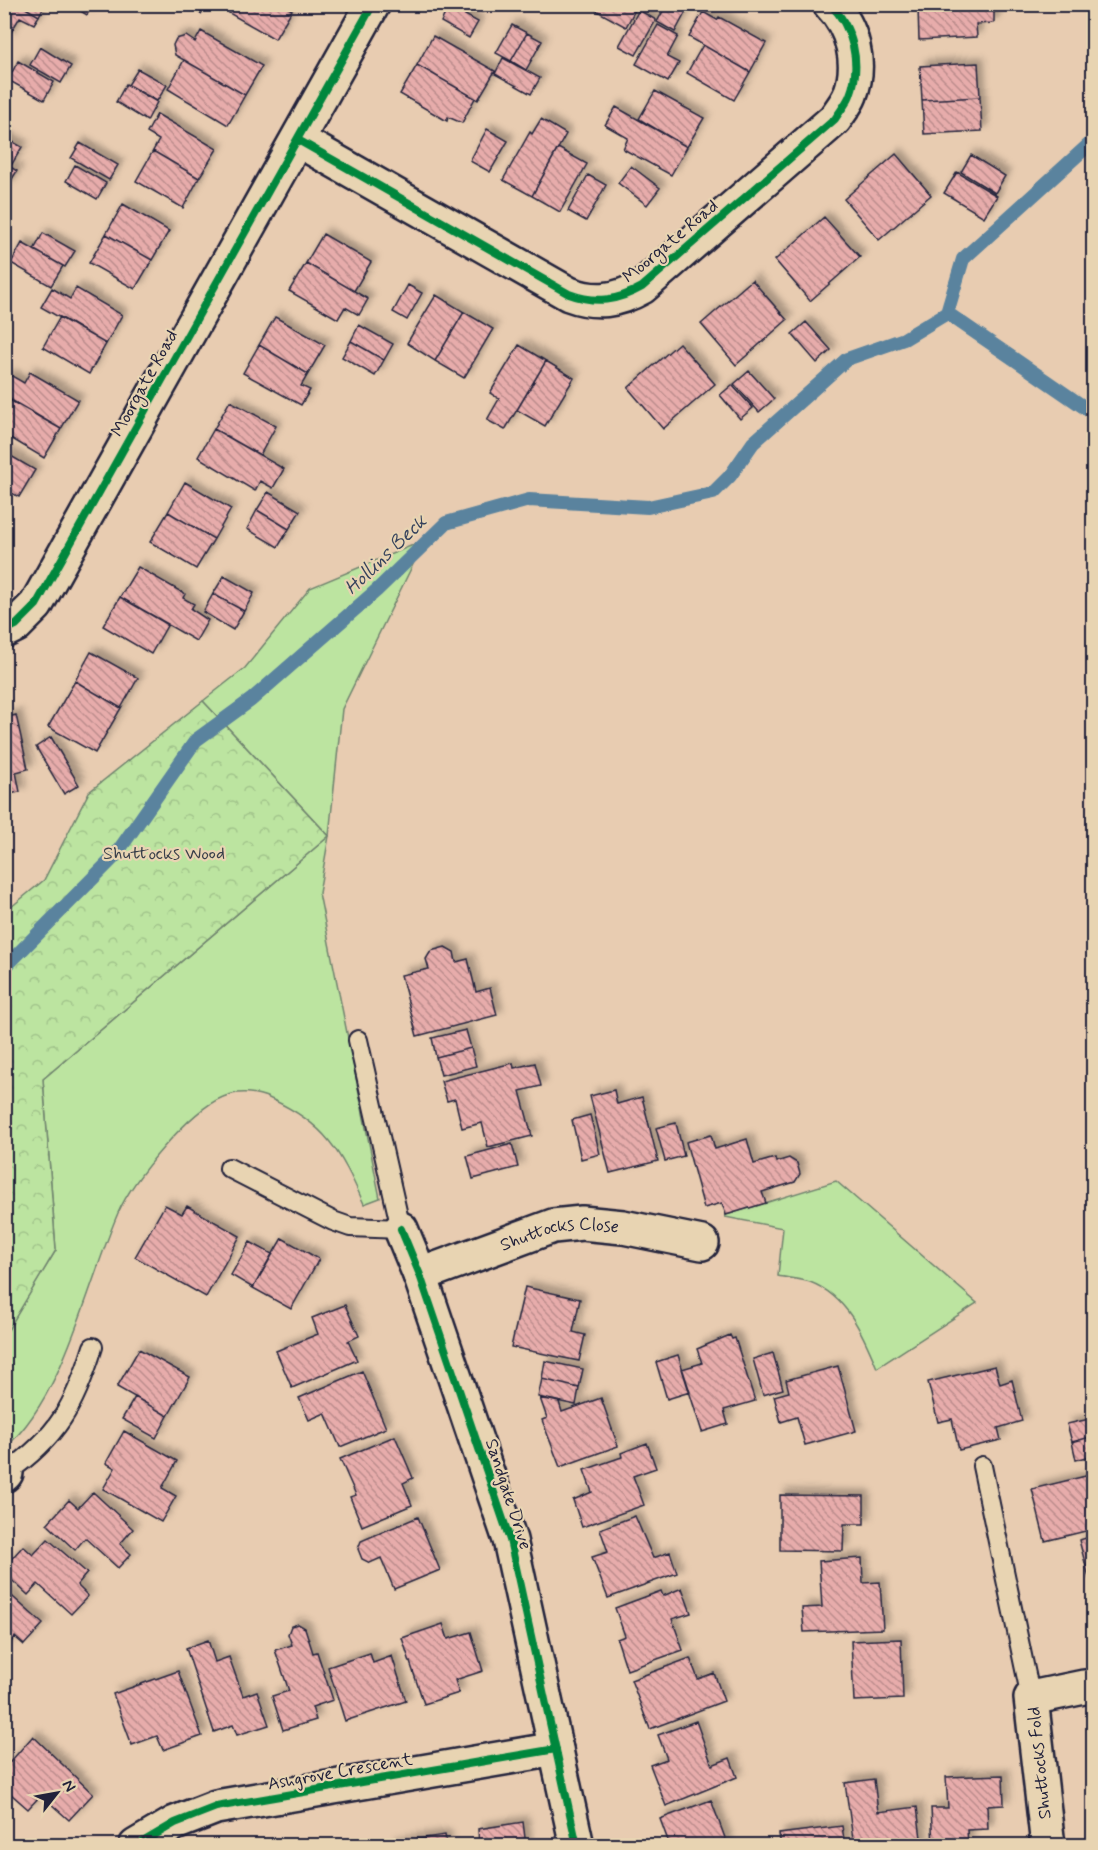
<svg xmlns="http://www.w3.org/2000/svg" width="1098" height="1850" font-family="Mynerve,sans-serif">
<defs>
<pattern id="forest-crowns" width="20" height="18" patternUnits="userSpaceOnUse" patternTransform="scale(1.5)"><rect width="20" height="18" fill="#bce4a0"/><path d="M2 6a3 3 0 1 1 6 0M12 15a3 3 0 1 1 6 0" fill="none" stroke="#a1c38b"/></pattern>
<pattern id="building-back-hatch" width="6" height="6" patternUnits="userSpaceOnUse" patternTransform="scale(1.5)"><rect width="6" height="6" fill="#e7acab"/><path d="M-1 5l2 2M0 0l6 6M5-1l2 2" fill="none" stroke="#bb8c8c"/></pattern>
<filter id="shadow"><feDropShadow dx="5.5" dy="-5.5" stdDeviation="3" flood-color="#0004"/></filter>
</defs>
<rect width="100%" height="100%" fill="#e8ccb1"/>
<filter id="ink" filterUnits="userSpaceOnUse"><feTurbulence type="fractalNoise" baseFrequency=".0167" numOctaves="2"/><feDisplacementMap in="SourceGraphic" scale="12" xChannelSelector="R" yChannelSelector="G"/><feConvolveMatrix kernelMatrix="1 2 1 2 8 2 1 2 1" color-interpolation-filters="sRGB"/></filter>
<g filter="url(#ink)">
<path fill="#bce4a0" stroke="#6f836e" stroke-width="1.5" d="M 425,540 L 342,709 L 329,836 L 319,893 L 380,1198 L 364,1204 C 340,1151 326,1124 271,1099 C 257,1092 238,1090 223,1097 C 189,1111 133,1179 118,1213 C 87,1285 65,1395 5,1448 L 4,1335 L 56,1250 L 43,1079 L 329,836 L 203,701 L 245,668 L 310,588 Z
M 836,1181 L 977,1303 L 877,1368 C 863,1334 847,1296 810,1282 C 800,1279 788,1278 778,1276 L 783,1228 L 725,1217 L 726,1215 Z"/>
<path fill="url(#forest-crowns)" stroke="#6f836e" stroke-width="1.5" d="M 203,701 L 329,836 L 43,1079 L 56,1250 L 5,1335 L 5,912 L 44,880 L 89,792 Z"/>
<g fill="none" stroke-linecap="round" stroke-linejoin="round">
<path stroke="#5a839e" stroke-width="14" d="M 947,313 L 963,259 L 1094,140
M 947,313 L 1094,414
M 4,968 L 114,857 L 196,740 L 251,700 L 377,590 L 446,523 L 529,500 L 648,507 L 713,493 L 730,476 L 753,443 L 847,359 L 904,339 L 947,313"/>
</g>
<path fill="url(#building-back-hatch)" stroke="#22223b" stroke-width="1.5" filter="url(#shadow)" d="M 4,4 L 19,4 L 39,16 L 34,24 L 20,17 L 8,37 L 4,35 Z
M 19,4 L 45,4 L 39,16 Z
M 69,4 L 93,4 L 87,15 Z
M 185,4 L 206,4 L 201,14 Z
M 234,4 L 282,4 L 292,10 L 275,39 L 229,13 Z
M 470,4 L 486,4 L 482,12 Z
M 600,4 L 638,4 L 626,27 L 597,11 Z
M 667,4 L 690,4 L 675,32 L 657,22 Z
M 918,4 L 976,4 L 976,5 L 918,8 Z
M 994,4 L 994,23 L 976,24 L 977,37 L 919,40 L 918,8 Z
M 449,6 L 478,22 L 469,38 L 441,22 Z
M 639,10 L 656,20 L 636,55 L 619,46 Z
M 703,12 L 717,20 L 719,17 L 766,43 L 750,72 L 689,37 Z
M 512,25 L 527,33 L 511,61 L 496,53 Z
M 658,25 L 678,36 L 667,57 L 679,63 L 668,82 L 636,64 Z
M 201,31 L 262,66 L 245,95 L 175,55 L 173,45 L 176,39 L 186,36 L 195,42 Z
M 527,33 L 542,41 L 526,70 L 511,61 Z
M 433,36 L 495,71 L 478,100 L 417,65 Z
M 703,45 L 750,72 L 734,100 L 687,73 Z
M 40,47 L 71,66 L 61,83 L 30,65 Z
M 503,58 L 540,78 L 531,94 L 495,74 Z
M 184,60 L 245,95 L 228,125 L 168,89 Z
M 18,61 L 54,82 L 44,100 L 8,80 Z
M 978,63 L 980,97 L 922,100 L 920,66 Z
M 417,65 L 475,98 L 462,123 L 448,117 L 447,121 L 400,94 Z
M 138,69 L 167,85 L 157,101 L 128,85 Z
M 126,84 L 157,102 L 147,121 L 116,102 Z
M 655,91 L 704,118 L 687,147 L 639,119 Z
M 980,97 L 982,131 L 924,134 L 922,100 Z
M 616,107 L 687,147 L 671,175 L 623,149 L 628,138 L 605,125 Z
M 157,114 L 217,149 L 199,178 L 153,151 L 159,140 L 147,133 Z
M 541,119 L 566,134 L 532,196 L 503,180 L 530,132 L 532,134 Z
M 487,129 L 508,141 L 490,172 L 470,161 Z
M 4,137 L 22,147 L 12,164 L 4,160 Z
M 80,143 L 118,165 L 109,180 L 71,158 Z
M 558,148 L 587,164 L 560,212 L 532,196 Z
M 153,151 L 199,178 L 183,208 L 136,181 Z
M 896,154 L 931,195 L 879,240 L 844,199 Z
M 971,155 L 1005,176 L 995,193 L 961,172 Z
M 4,163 L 17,171 L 7,187 L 4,186 Z
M 75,165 L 106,183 L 97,199 L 66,181 Z
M 631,166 L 660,188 L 647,205 L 618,183 Z
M 957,172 L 997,196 L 984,217 L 944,193 Z
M 588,175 L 606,185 L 586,221 L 568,211 Z
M 123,204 L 169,231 L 152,260 L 106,234 Z
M 824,217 L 860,257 L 810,301 L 775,260 Z
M 43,233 L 75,251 L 65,267 L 34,250 Z
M 106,234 L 152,260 L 135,289 L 89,263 Z
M 323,234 L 371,262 L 354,291 L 306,263 Z
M 22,243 L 63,266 L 51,286 L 11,263 Z
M 306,263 L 368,299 L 359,315 L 345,307 L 338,319 L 289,291 Z
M 752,280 L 787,320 L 736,365 L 701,324 Z
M 408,285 L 422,293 L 407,320 L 393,312 Z
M 52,288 L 70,299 L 76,288 L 122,315 L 106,344 L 41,307 Z
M 436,295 L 464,312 L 435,361 L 407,343 Z
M 464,312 L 493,329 L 464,378 L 435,361 Z
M 60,317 L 106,344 L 89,374 L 43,347 Z
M 275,317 L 325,345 L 308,374 L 259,345 Z
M 806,322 L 831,350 L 817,363 L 792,334 Z
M 359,325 L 393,344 L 384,360 L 351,341 Z
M 351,341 L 384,360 L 375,376 L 342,357 Z
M 679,343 L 715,384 L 663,429 L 628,388 Z
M 259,345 L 308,374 L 301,386 L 310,390 L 301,405 L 243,373 Z
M 519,345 L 546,361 L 505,430 L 487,420 L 499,399 L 490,393 Z
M 546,361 L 574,378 L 545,426 L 517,410 Z
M 749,371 L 774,399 L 759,412 L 734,384 Z
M 30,372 L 78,400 L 61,429 L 4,396 L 4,378 L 12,376 L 24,383 Z
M 732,385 L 753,408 L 740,419 L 720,395 Z
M 4,397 L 61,429 L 44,458 L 4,434 Z
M 230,401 L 276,426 L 260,455 L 214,429 Z
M 214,429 L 284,469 L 273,488 L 260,481 L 255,491 L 198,457 Z
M 4,452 L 35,470 L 19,497 L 4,489 Z
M 185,482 L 231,509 L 214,539 L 168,512 Z
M 268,492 L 300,511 L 289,529 L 257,510 Z
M 257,510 L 289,529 L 278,547 L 247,529 Z
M 168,512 L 214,539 L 196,569 L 150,542 Z
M 138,567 L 185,594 L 183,598 L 194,604 L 191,609 L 208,620 L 196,641 L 120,597 Z
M 224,576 L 254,593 L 244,611 L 213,594 Z
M 213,594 L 244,611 L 233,630 L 203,612 Z
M 120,597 L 168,624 L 151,654 L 103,626 Z
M 91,652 L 138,678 L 121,708 L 75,681 Z
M 75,681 L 121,708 L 95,753 L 48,727 Z
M 16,715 L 28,769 L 16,772 L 20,792 L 4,795 L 4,718 Z
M 51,737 L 79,785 L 64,794 L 36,747 Z
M 445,947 L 454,952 L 456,962 L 468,959 L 476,992 L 490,988 L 497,1015 L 417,1036 L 401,975 L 429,969 L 426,959 L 431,951 Z
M 466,1030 L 471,1048 L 436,1057 L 432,1038 Z
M 471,1048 L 476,1066 L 441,1075 L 436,1057 Z
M 513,1063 L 514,1068 L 535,1063 L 541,1086 L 520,1091 L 532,1136 L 488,1147 L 482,1123 L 462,1128 L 455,1099 L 447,1101 L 441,1081 Z
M 614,1090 L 617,1104 L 642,1097 L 658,1161 L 610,1173 L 590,1096 Z
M 590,1115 L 600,1154 L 581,1159 L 572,1120 Z
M 676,1123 L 684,1156 L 665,1161 L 656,1128 Z
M 711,1135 L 715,1149 L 747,1139 L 754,1164 L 775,1158 L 776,1162 L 789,1158 L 797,1163 L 800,1174 L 795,1182 L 762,1192 L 766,1203 L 726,1215 L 722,1203 L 704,1208 L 686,1142 Z
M 512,1144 L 518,1167 L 473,1179 L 467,1156 Z
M 165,1205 L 182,1214 L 187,1206 L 240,1236 L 206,1297 L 135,1257 Z
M 282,1238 L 319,1259 L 291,1309 L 253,1288 Z
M 250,1242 L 272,1254 L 253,1288 L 231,1275 Z
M 525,1287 L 580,1299 L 573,1332 L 585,1335 L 579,1361 L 511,1347 Z
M 345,1305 L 359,1336 L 348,1341 L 357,1360 L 292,1388 L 276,1351 L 318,1334 L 312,1318 Z
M 730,1335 L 732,1339 L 735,1338 L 755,1401 L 724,1410 L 728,1424 L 702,1432 L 682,1369 L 702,1363 L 697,1349 Z
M 139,1349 L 190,1377 L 168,1416 L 117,1387 Z
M 773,1353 L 783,1389 L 763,1395 L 753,1359 Z
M 678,1355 L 690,1392 L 667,1399 L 656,1362 Z
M 545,1361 L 583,1369 L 579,1388 L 542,1379 Z
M 838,1366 L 856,1431 L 805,1445 L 797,1417 L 781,1422 L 774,1396 L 789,1392 L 786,1380 Z
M 995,1366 L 1000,1384 L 1012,1380 L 1022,1421 L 998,1428 L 1001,1440 L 959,1450 L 952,1419 L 938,1422 L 928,1382 Z
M 362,1371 L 386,1428 L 340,1447 L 325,1413 L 309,1420 L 299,1398 Z
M 542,1379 L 579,1388 L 576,1405 L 538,1397 Z
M 135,1397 L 168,1416 L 156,1438 L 122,1419 Z
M 540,1398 L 559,1402 L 562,1412 L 601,1398 L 618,1446 L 560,1467 L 542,1420 L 547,1418 Z
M 1094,1418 L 1094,1436 L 1072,1442 L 1067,1424 Z
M 124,1431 L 177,1461 L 162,1488 L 176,1496 L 161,1522 L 103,1489 L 115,1468 L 106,1463 Z
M 395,1436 L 413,1478 L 403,1483 L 412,1505 L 362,1526 L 350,1497 L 356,1495 L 340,1459 Z
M 1094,1436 L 1094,1455 L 1076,1460 L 1072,1442 Z
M 647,1443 L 656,1468 L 633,1476 L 644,1505 L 582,1527 L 573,1500 L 592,1492 L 584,1470 L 622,1457 L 621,1453 Z
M 1094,1474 L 1094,1529 L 1045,1541 L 1032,1489 Z
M 93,1492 L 133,1529 L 120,1544 L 131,1554 L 118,1568 L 85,1538 L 75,1550 L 47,1524 L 69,1500 L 78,1508 Z
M 780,1495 L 864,1496 L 864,1524 L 844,1524 L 843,1551 L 780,1550 Z
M 635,1516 L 653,1558 L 670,1552 L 677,1573 L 608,1598 L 592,1557 L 608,1552 L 600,1529 Z
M 418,1517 L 440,1570 L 394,1589 L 381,1558 L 370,1563 L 362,1559 L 358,1549 L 361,1541 Z
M 1094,1536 L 1094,1589 L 1092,1589 L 1079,1540 Z
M 48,1539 L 87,1573 L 77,1585 L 88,1596 L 71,1614 L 38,1584 L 28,1595 L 4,1573 L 4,1567 L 23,1546 L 33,1555 Z
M 862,1558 L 863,1583 L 880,1582 L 883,1629 L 804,1632 L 802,1608 L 822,1607 L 819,1561 Z
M 682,1588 L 691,1613 L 672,1619 L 683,1650 L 627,1670 L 617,1639 L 625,1636 L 615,1608 L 661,1591 L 663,1596 Z
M 4,1589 L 43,1624 L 24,1645 L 15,1637 L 4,1649 Z
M 298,1624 L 305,1628 L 313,1653 L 317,1652 L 333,1700 L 312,1707 L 316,1720 L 283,1730 L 272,1696 L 289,1691 L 275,1650 L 292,1645 L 288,1634 L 291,1626 Z
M 443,1624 L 448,1639 L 471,1632 L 483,1671 L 455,1680 L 459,1693 L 424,1704 L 402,1638 Z
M 901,1639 L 903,1699 L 854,1701 L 851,1641 Z
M 208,1640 L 215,1662 L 229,1657 L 243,1696 L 257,1691 L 269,1725 L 237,1735 L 233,1725 L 214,1732 L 186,1648 Z
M 370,1653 L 373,1663 L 392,1656 L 406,1701 L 345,1721 L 328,1667 Z
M 690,1658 L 698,1679 L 714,1673 L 724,1701 L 650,1729 L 631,1680 Z
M 178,1671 L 202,1736 L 163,1750 L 157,1736 L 132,1745 L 113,1694 Z
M 696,1721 L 712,1765 L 730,1758 L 737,1777 L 666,1806 L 650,1765 L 667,1759 L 658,1735 Z
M 33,1736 L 93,1794 L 69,1820 L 41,1795 L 28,1809 L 4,1788 L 4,1769 Z
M 1003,1775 L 1004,1805 L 987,1806 L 988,1829 L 967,1830 L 968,1844 L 933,1846 L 931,1808 L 948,1808 L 946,1777 Z
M 874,1779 L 878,1812 L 917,1807 L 922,1846 L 854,1846 L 845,1783 Z
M 711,1800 L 728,1846 L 681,1846 L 680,1843 L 670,1846 L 660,1819 Z
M 523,1822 L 526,1846 L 479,1846 L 478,1829 Z
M 842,1826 L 845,1846 L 781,1846 L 779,1834 Z
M 445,1835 L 447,1846 L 391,1846 L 390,1843 Z"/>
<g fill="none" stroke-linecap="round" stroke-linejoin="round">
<g stroke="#22223b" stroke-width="22">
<path id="lane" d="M 229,1168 L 333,1221 L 350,1227 L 401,1229 L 358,1040
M 982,1466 L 1031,1698
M 6,1473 C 57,1438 75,1405 93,1347"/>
</g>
<g stroke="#22223b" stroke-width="38">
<g id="street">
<path d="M 298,140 L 569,294 C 596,304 617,301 642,287 L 835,119 C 840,111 847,103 850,95 C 862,64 853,27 830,4"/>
<path d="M 4,631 L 16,625 L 36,605 L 373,4"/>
<path d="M 401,1229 L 420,1275 L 510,1540 L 577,1846"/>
<path id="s1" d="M 420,1275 L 553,1226 L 582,1223 L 623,1227 L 702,1243"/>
<path d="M 4,1475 L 6,1473"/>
<path d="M 136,1846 L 175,1823 L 216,1807 L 556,1749"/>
<path d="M 1048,1846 L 1031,1698 L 1084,1687"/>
</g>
</g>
<use href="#lane" stroke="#e8d4b2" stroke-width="18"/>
<use href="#street" stroke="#e8d4b2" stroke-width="33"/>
<g stroke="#e8d4b2" stroke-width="11">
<path id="cycleway" d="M 298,140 L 569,294 C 596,304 617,301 642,287 L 835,119 C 840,111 847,103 850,95 C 862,64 853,27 830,4
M 4,631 L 16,625 L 36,605 L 373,4
M 401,1229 L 420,1275 L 510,1540 L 577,1846
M 136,1846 L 175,1823 L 216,1807 L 556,1749"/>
</g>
<use href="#cycleway" stroke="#00873e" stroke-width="8"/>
</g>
</g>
<g text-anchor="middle" stroke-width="4.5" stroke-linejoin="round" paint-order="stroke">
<g font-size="18" fill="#22223b" stroke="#e8d4b2">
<text transform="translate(670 241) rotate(-40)" y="6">Moorgate Road</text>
<text transform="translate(144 383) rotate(-61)" y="6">Moorgate Road</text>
<text dy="6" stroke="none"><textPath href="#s1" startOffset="147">Shuttocks Close</textPath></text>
<text transform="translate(509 1494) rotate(72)" y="6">Sandgate Drive</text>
<text transform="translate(1039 1763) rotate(-96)" y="6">Shuttocks Fold</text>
<text transform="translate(340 1771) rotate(-10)" y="6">Ashgrove Crescent</text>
</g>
<g font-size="18" fill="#393f4a" stroke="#e8d4b2">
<text x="164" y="859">Shuttocks Wood</text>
</g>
<g font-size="20" font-style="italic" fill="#35425c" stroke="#e8d4b2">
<text transform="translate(385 554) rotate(-44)" y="7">Hollins Beck</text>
</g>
</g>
<rect width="1098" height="1850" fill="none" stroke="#e8d4b2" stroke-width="24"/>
<rect x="12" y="12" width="1074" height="1826" fill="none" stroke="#22223b" stroke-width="2" filter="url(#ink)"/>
<g transform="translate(57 1793) rotate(59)" stroke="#e8d4b2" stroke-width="4.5" paint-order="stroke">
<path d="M0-4.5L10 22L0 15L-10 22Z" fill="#22223b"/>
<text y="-9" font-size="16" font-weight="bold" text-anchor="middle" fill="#22223b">N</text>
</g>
</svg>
